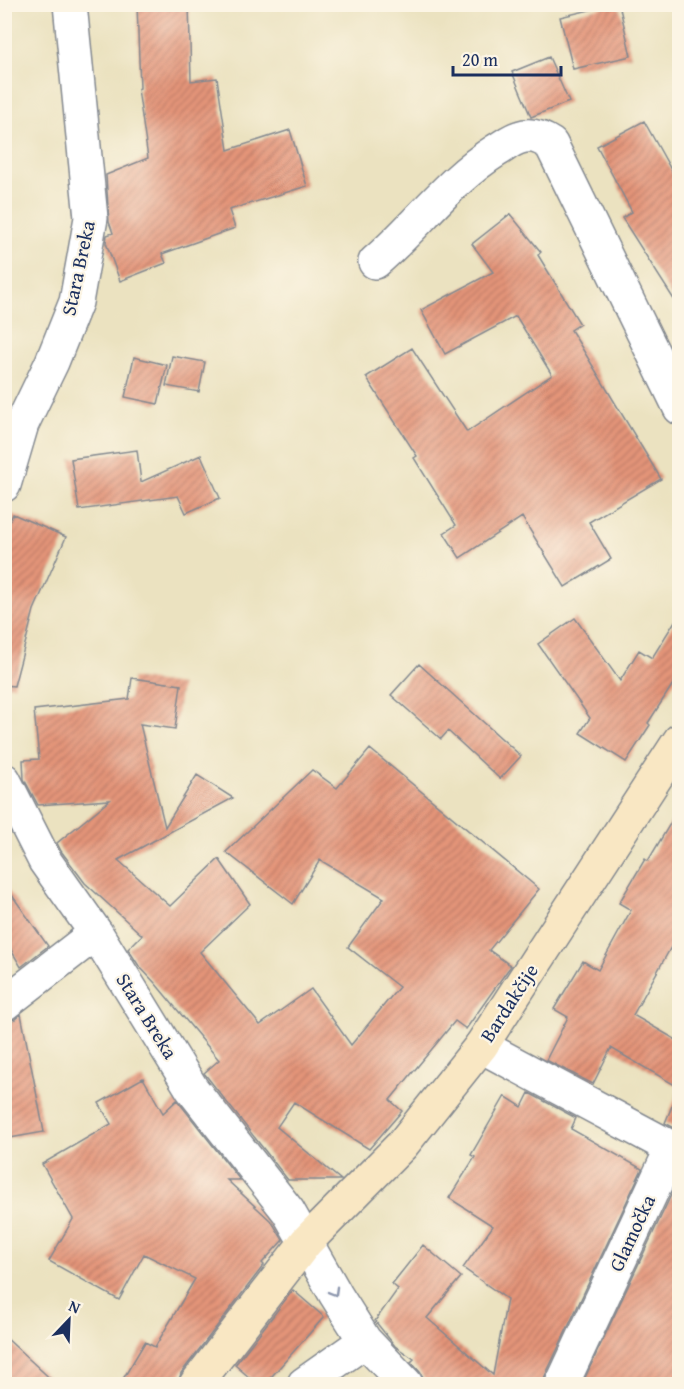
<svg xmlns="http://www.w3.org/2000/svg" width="684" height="1389" font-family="'Gentium Book Plus',serif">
<defs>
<pattern id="building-hatch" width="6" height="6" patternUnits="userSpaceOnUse" patternTransform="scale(1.5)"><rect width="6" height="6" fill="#e49478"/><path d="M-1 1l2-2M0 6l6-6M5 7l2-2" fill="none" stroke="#b87966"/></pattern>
</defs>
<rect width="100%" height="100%" fill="#fcf5e5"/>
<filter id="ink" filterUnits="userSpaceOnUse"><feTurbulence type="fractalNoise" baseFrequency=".0167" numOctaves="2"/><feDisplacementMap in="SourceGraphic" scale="12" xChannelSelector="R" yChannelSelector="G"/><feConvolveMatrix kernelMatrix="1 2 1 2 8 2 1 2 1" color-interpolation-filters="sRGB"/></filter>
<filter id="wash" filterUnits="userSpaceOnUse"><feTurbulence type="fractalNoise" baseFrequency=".008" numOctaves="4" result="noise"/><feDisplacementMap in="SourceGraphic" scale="24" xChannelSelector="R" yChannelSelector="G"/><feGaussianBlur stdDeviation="1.35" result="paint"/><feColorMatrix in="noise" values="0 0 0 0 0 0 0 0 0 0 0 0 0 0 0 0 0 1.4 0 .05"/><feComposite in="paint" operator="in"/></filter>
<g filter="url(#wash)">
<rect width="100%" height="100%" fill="#ebe2c0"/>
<g id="blocks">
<path fill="url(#building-hatch)" d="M 137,4 L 189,4 L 191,81 L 217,78 L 228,150 L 290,130 L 307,186 L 229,210 L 235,228 L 162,254 L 166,263 L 120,281 L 106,243 L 107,235 L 113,233 L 109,222 L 106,175 L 148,158 L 138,89 L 140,88 Z
M 615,4 L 619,4 L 631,56 L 573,69 L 560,17 Z
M 549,57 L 569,102 L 531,117 L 512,72 Z
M 644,121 L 680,186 L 680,309 L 622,218 L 632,212 L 597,146 Z
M 510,214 L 541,252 L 538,255 L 580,324 L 571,330 L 661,479 L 589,522 L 611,559 L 565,587 L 522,517 L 460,558 L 444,533 L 456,525 L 414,458 L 417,456 L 366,377 L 412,348 L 467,432 L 552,375 L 516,316 L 445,354 L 421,310 L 493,272 L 472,244 Z
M 172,356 L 205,362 L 199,392 L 166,386 Z
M 134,357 L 167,365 L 158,404 L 125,397 Z
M 137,450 L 141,482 L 201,455 L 220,498 L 186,513 L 178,496 L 79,510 L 71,459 Z
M 13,514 L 66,537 L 34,610 L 14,686 L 4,685 L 4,533 Z
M 680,613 L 680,673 L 648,723 L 650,725 L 626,762 L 580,733 L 590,718 L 538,644 L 575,618 L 620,681 L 639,650 L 652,658 Z
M 419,664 L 521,756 L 500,779 L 448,731 L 441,739 L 391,695 Z
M 132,678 L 181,685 L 175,729 L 140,724 L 165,827 L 197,775 L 233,798 L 118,860 L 170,906 L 219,859 L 250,904 L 200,952 L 260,1025 L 311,989 L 351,1045 L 399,987 L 348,947 L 384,898 L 320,860 L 293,904 L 226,852 L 312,770 L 337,788 L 370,749 L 539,889 L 489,950 L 511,966 L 507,971 L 466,1029 L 455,1021 L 390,1100 L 402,1111 L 369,1149 L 294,1102 L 277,1127 L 341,1180 L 288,1180 L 204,1073 L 219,1060 L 155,983 L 139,966 L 128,949 L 142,935 L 85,883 L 61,851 L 57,843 L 110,800 L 38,805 L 24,779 L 23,760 L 39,759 L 34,710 L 129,699 Z
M 680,807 L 680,931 L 633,1015 L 680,1042 L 680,1088 L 611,1048 L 593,1084 L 546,1060 L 568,1017 L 554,1009 L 583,961 L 598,970 L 631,910 L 619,903 L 645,859 L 648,861 Z
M 4,884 L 48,946 L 21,967 L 4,938 Z
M 21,1014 L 44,1132 L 4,1139 L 4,1022 L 15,1019 Z
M 143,1078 L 163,1113 L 177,1100 L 240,1180 L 227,1180 L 272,1222 L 283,1240 L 262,1263 L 264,1265 L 181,1373 L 178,1384 L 120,1384 L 145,1342 L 155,1347 L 195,1279 L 144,1254 L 119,1300 L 49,1261 L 73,1219 L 42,1164 L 111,1124 L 99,1103 Z
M 678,1092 L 680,1092 L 680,1131 L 665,1123 Z
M 529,1093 L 576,1118 L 571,1129 L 642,1169 L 545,1376 L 543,1384 L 424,1384 L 424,1379 L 420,1372 L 411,1362 L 414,1359 L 395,1346 L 375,1321 L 398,1289 L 392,1284 L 423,1245 L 461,1277 L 427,1318 L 493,1375 L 507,1299 L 463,1268 L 493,1226 L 449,1198 L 475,1157 L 471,1155 L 505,1096 L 522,1107 Z
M 680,1176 L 680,1384 L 582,1384 Z
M 293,1290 L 324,1317 L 265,1384 L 257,1384 L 235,1365 Z
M 4,1336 L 56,1384 L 4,1384 Z"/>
</g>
</g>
<g filter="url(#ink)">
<use href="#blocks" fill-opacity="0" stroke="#83888f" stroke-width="1.5"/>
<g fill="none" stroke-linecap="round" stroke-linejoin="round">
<g stroke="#83888f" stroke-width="36">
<path id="street" d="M 375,262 C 417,226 449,180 497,150 C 504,146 512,139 521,137 C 532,133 542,138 551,144 L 680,408
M 4,485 L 22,424 L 52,362 L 76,302 L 91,218 L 70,4
M 4,780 L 45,861 L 96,933 L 192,1089 L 288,1211 L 336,1295 L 365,1341 L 406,1384
M 4,1004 L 96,933
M 481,1046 L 672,1148 L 562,1384
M 304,1384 L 365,1341"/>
</g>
<g stroke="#83888f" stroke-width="36">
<path id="secondary" d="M 196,1384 L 306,1242 L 402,1145 L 481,1046 L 680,740"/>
</g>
<use href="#street" stroke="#fff" stroke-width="33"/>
<use href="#secondary" stroke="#f9e7c3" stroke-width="33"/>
</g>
<defs><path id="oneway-chevron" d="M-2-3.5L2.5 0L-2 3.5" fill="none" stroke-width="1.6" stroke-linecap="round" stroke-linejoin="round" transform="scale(1.5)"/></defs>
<use stroke="#8d97ae" href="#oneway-chevron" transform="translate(334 1292) rotate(60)"/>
</g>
<g text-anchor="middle" stroke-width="4.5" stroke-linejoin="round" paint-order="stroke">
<g font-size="20" fill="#1b2f5e" stroke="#fcf5e5">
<text transform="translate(78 268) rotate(-78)" y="7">Stara Breka</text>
<text transform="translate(509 1003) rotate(-57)" y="7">Bardakčije</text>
<text transform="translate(147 1016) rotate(58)" y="7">Stara Breka</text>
<text transform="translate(632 1233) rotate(-65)" y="7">Glamočka</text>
</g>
</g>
<rect width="684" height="1389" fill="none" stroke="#fcf5e5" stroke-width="24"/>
<g transform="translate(69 1320) rotate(23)" stroke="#fcf5e5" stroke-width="4.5" paint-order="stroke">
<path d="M0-4.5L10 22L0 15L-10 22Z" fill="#1b2f5e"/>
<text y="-9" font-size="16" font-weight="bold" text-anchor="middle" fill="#1b2f5e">N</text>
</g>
<path d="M453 66v9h108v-9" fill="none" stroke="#1b2f5e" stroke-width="3"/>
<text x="462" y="66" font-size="18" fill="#1b2f5e" stroke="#fcf5e5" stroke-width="4.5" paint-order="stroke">20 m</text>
</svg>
